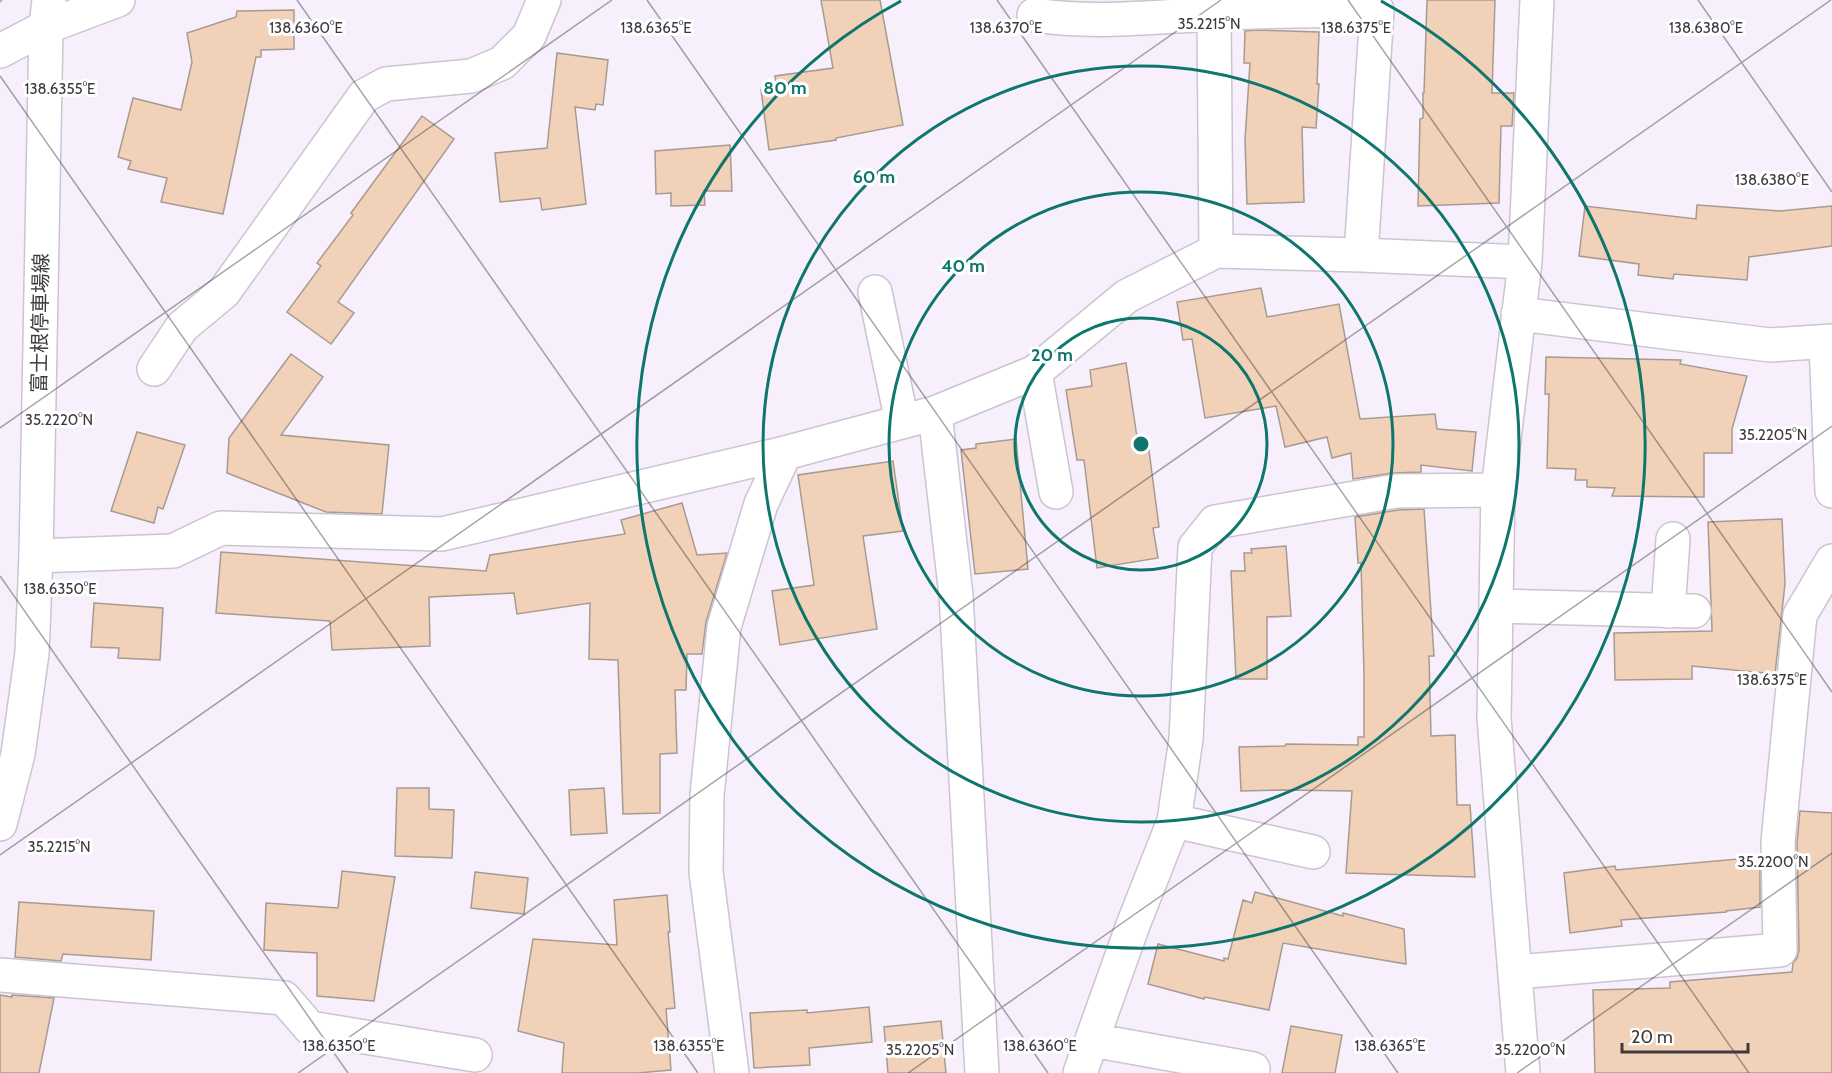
<svg xmlns="http://www.w3.org/2000/svg" width="1832" height="1073" font-family="Cabin,'Noto Sans JP',sans-serif">
<rect width="100%" height="100%" fill="#f7effc"/>
<path fill="#f1d2b8" stroke="#a79b91" stroke-width="1.5" d="M 821,0 L 880,0 L 903,125 L 836,138 L 836,140 L 769,150 L 761,90 L 777,88 L 775,76 L 833,68 Z
M 1427,0 L 1495,0 L 1492,93 L 1514,93 L 1512,126 L 1501,126 L 1499,203 L 1418,206 L 1420,119 L 1423,118 L 1423,93 L 1424,93 Z
M 294,10 L 294,49 L 261,50 L 261,57 L 256,57 L 223,214 L 161,202 L 167,178 L 128,169 L 131,161 L 118,157 L 133,98 L 181,110 L 192,62 L 187,33 L 236,17 L 237,11 Z
M 1258,30 L 1319,32 L 1317,84 L 1319,84 L 1316,128 L 1302,127 L 1304,202 L 1247,204 L 1245,140 L 1250,63 L 1244,63 L 1245,31 Z
M 557,53 L 608,60 L 603,105 L 596,104 L 595,110 L 575,107 L 586,204 L 542,210 L 540,198 L 500,202 L 495,153 L 547,148 Z
M 422,116 L 454,139 L 338,302 L 354,313 L 331,344 L 287,312 L 321,266 L 317,263 L 353,215 L 351,213 Z
M 730,145 L 732,191 L 704,191 L 705,205 L 671,206 L 671,193 L 656,194 L 655,151 Z
M 1697,205 L 1780,211 L 1832,206 L 1832,246 L 1749,257 L 1747,280 L 1674,274 L 1673,279 L 1638,275 L 1639,264 L 1579,256 L 1585,206 L 1696,219 Z
M 1261,288 L 1267,317 L 1339,304 L 1360,419 L 1435,414 L 1437,429 L 1476,432 L 1472,471 L 1421,465 L 1421,472 L 1393,473 L 1353,479 L 1351,453 L 1332,458 L 1327,437 L 1285,447 L 1276,406 L 1205,418 L 1192,339 L 1183,340 L 1177,302 Z
M 291,354 L 323,377 L 281,435 L 389,445 L 382,514 L 326,512 L 227,473 L 229,438 Z
M 1546,357 L 1681,360 L 1680,364 L 1747,376 L 1732,429 L 1732,453 L 1704,453 L 1704,497 L 1612,496 L 1615,488 L 1587,487 L 1587,480 L 1575,480 L 1576,469 L 1547,468 L 1549,394 L 1545,394 Z
M 1126,363 L 1138,444 L 1148,443 L 1159,527 L 1153,528 L 1158,558 L 1097,568 L 1084,460 L 1077,460 L 1066,390 L 1092,386 L 1090,370 Z
M 137,432 L 185,445 L 163,509 L 158,507 L 154,523 L 111,511 Z
M 1016,439 L 1028,569 L 975,574 L 961,450 L 976,448 L 976,444 Z
M 893,461 L 903,531 L 863,536 L 877,629 L 780,645 L 772,591 L 814,585 L 798,475 Z
M 682,503 L 697,555 L 727,553 L 706,622 L 702,654 L 687,654 L 686,690 L 675,690 L 677,753 L 660,754 L 660,813 L 623,814 L 618,660 L 589,659 L 590,603 L 517,614 L 514,593 L 429,597 L 430,646 L 332,650 L 330,621 L 216,613 L 221,552 L 486,571 L 490,555 L 625,534 L 621,520 Z
M 1424,509 L 1434,656 L 1429,656 L 1431,736 L 1455,735 L 1457,805 L 1470,805 L 1475,877 L 1346,873 L 1352,791 L 1284,790 L 1241,791 L 1239,747 L 1285,746 L 1286,744 L 1358,745 L 1358,737 L 1364,737 L 1364,674 L 1361,563 L 1358,563 L 1355,517 L 1398,510 Z
M 1782,519 L 1785,584 L 1775,674 L 1692,666 L 1692,679 L 1615,680 L 1614,633 L 1712,631 L 1708,522 Z
M 1286,546 L 1291,616 L 1267,617 L 1267,679 L 1236,679 L 1231,571 L 1245,571 L 1244,553 L 1252,553 L 1251,549 Z
M 94,603 L 163,608 L 160,660 L 118,658 L 119,648 L 91,647 Z
M 397,788 L 429,788 L 429,809 L 454,810 L 452,858 L 395,856 Z
M 604,788 L 607,833 L 571,835 L 569,790 Z
M 1800,811 L 1832,813 L 1832,1073 L 1595,1073 L 1593,990 L 1670,988 L 1670,982 L 1792,972 L 1793,963 L 1797,958 L 1799,950 L 1797,843 Z
M 1760,857 L 1760,907 L 1726,911 L 1726,912 L 1621,920 L 1622,926 L 1570,933 L 1564,873 L 1615,866 L 1616,870 Z
M 342,871 L 395,877 L 374,1001 L 317,996 L 317,953 L 264,950 L 266,903 L 338,908 Z
M 475,872 L 528,878 L 524,914 L 471,908 Z
M 1255,892 L 1343,916 L 1343,913 L 1404,929 L 1406,964 L 1283,943 L 1269,1010 L 1205,997 L 1204,999 L 1148,984 L 1158,944 L 1224,961 L 1224,958 L 1228,959 L 1243,900 L 1252,903 Z
M 667,895 L 670,932 L 668,932 L 675,1008 L 666,1009 L 671,1070 L 638,1073 L 562,1073 L 564,1043 L 518,1031 L 533,939 L 617,945 L 614,900 Z
M 19,902 L 154,911 L 151,960 L 63,954 L 61,961 L 15,957 Z
M 0,995 L 12,997 L 12,995 L 54,998 L 39,1073 L 0,1073 Z
M 869,1007 L 872,1042 L 809,1048 L 810,1065 L 754,1068 L 750,1013 L 807,1010 L 807,1013 Z
M 941,1021 L 946,1073 L 888,1073 L 884,1027 Z
M 1291,1026 L 1342,1035 L 1335,1073 L 1282,1073 Z"/>
<g fill="none" stroke-linecap="round" stroke-linejoin="round">
<g stroke="#cbc4d1" stroke-width="36">
<path id="street" d="M 1214,14 L 1216,251
M 1034,15 C 1094,24 1153,17 1212,14 C 1267,10 1322,11 1377,10 L 1361,255
M 875,292 L 902,422
M 1518,314 L 1770,345 L 1832,341
M 1826,343 L 1832,491
M 154,369 L 182,327 L 224,292 L 364,96 L 386,84 L 471,76 L 502,63 L 529,36 L 544,0
M 1035,372 L 1056,492
M 935,413 L 956,595 L 982,1073
M 36,556 L 173,551 L 221,528 L 442,534 L 785,453 L 935,413 L 1035,372 L 1127,296 L 1216,251 L 1361,255 L 1525,262
M 1496,606 L 1694,611
M 1668,611 L 1673,539
M 1174,821 L 1313,852
M 1516,972 L 1780,950 L 1778,842 L 1800,615 L 1832,561
M 0,975 L 284,998 L 310,1028 L 475,1055
M 1092,1040 L 1253,1069
M 732,1073 L 706,872 L 707,795 L 724,627 L 761,504 L 785,453
M 1080,1073 L 1133,925 L 1174,821 L 1186,739 L 1195,547 L 1215,522 L 1396,491 L 1498,490
M 1523,1073 L 1494,718 L 1498,490 L 1525,262 L 1537,0"/>
</g>
<g stroke="#cbc4d1" stroke-width="36">
<path id="secondary" d="M 0,824 L 18,754 L 32,653 L 36,556 L 46,27 L 49,0"/>
</g>
<g stroke="#cbc4d1" stroke-width="36">
<path id="highway" d="M 0,51 L 46,27 L 118,0"/>
</g>
<use href="#street" stroke="#fff" stroke-width="33"/>
<use href="#secondary" stroke="#fff" stroke-width="33"/>
<use href="#highway" stroke="#fff" stroke-width="33"/>
</g>
<path fill="none" stroke="#3c393f" stroke-width="1.5" stroke-opacity="0.45" d="M 297,0 L 1048,1073M 647,0 L 1398,1073M 997,0 L 1749,1073M 1348,0 L 1832,692M 1698,0 L 1832,192M 0,2 L 2,0M 0,76 L 698,1073M 0,428 L 612,0M 0,576 L 348,1073M 0,855 L 1221,0M 298,1073 L 1831,0M 908,1073 L 1832,426M 1517,1073 L 1832,853"/>
<g fill="none" stroke="#0f766e" stroke-width="3">
<circle cx="1141" cy="444" r="126"/>
<circle cx="1141" cy="444" r="252"/>
<circle cx="1141" cy="444" r="378"/>
<path d="M1381 1A504 504 0 1 1 901 1"/>
</g>
<g text-anchor="middle" stroke-width="6" stroke-linejoin="round" paint-order="stroke">
<g font-size="20" fill="#3c393f" stroke="#fff">
<text transform="translate(40 323) rotate(-89)" y="7">富士根停車場線</text>
</g>
</g>
<g font-size="15" text-anchor="middle" fill="#3c393f" stroke="#fff" stroke-width="6" stroke-linejoin="round" paint-order="stroke">
<text x="1209" y="29">35.2215°N</text>
<text x="656" y="33">138.6365°E</text>
<text x="1356" y="33">138.6375°E</text>
<text x="306" y="33">138.6360°E</text>
<text x="1006" y="33">138.6370°E</text>
<text x="1706" y="33">138.6380°E</text>
<text x="60" y="94">138.6355°E</text>
<text x="1772" y="185">138.6380°E</text>
<text x="59" y="425">35.2220°N</text>
<text x="1773" y="440">35.2205°N</text>
<text x="60" y="594">138.6350°E</text>
<text x="1772" y="685">138.6375°E</text>
<text x="59" y="852">35.2215°N</text>
<text x="1773" y="867">35.2200°N</text>
<text x="339" y="1051">138.6350°E</text>
<text x="689" y="1051">138.6355°E</text>
<text x="1040" y="1051">138.6360°E</text>
<text x="1390" y="1051">138.6365°E</text>
<text x="920" y="1055">35.2205°N</text>
<text x="1530" y="1055">35.2200°N</text>
</g>
<circle cx="1141" cy="444" r="9" fill="#0f766e" stroke="#fff" stroke-width="3"/>
<g font-size="18" text-anchor="middle" font-weight="bold" fill="#0f766e" stroke="#fff" stroke-width="6" stroke-linejoin="round" paint-order="stroke">
<text x="785" y="94">80 m</text>
<text x="874" y="183">60 m</text>
<text x="963" y="272">40 m</text>
<text x="1052" y="361">20 m</text>
</g>
<path d="M1622 1043v9h126v-9" fill="none" stroke="#3c393f" stroke-width="3"/>
<text x="1631" y="1043" font-size="18" fill="#3c393f" stroke="#ffffff" stroke-width="4.5" paint-order="stroke">20 m</text>
</svg>
